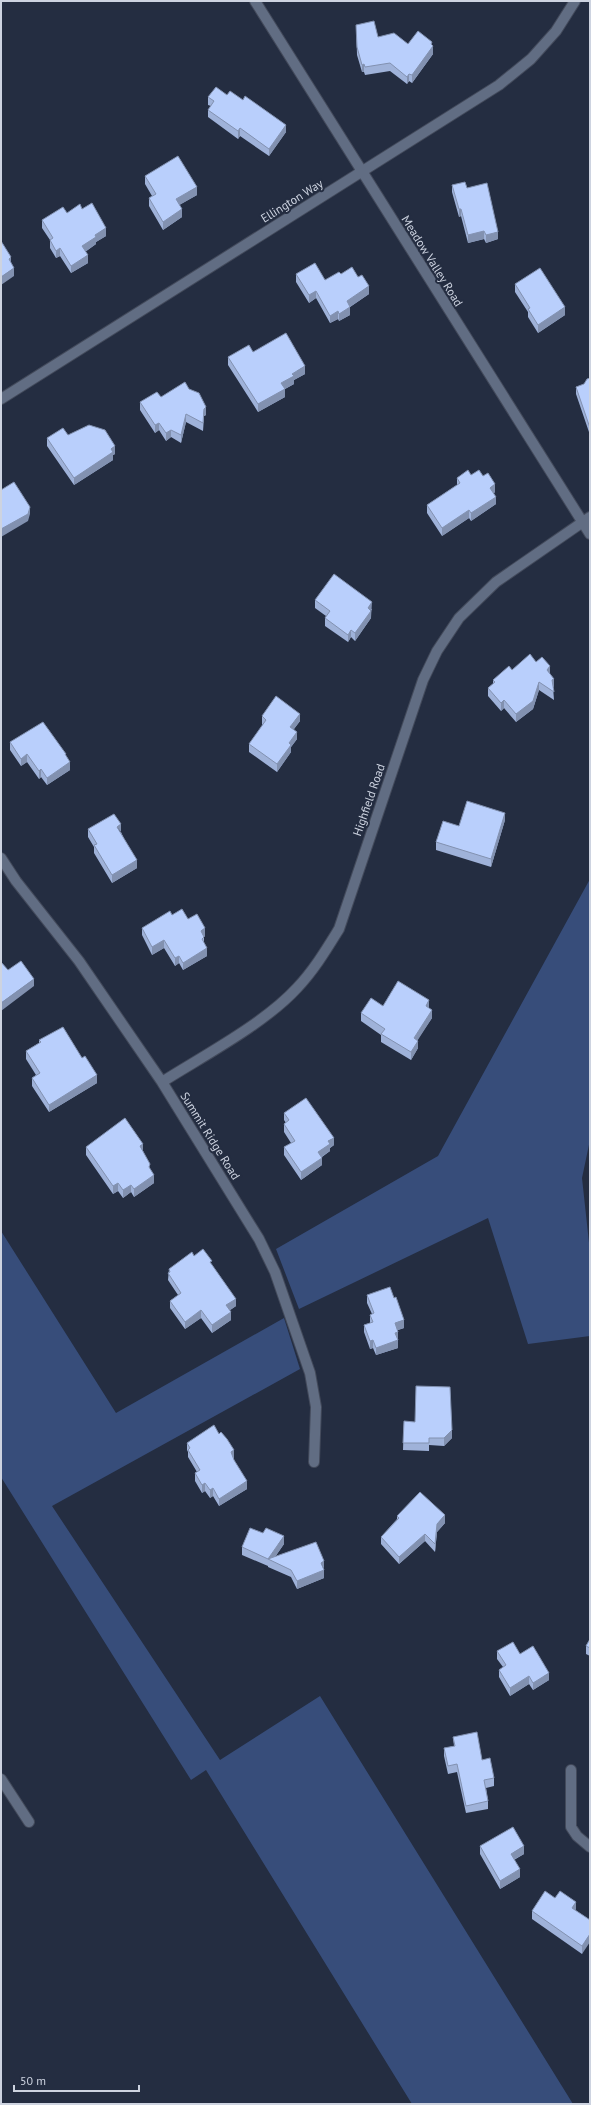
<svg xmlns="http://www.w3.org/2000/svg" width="591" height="2105" font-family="'PT Sans',sans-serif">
<rect width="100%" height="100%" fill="#242d41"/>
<path fill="#374d7a" d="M 590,879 L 590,1140 L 582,1178 L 590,1252 L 590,1336 L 528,1344 L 488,1218 L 299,1309 L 276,1249 L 438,1156 Z
M 1,1231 L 116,1413 L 284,1318 L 300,1369 L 52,1506 L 220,1760 L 320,1696 L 573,2104 L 412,2104 L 206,1770 L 191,1780 L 1,1477 Z"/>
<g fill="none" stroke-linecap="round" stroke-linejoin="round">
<g stroke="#434a5b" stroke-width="12">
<path id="minor" d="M 255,1 L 590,534
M 1,399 L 499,85 L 531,59 L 556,31 L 575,1
M 1,858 L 16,881 L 79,961 L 162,1082 L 259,1239 L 275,1272 L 310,1373 L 316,1407 L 314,1462
M 162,1082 C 203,1056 264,1024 297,988 C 314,970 326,950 339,929 L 423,680 L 437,651 L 459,618 L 496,582 L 590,517
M 571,1770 L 571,1827 L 577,1836 L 590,1847
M 1,1779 L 29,1822"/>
</g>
<use href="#minor" stroke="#616d83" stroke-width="10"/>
</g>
<path fill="#9fb2d9" d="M 356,25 L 378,37 L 408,44 L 432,45 L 433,54 L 412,83 L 409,81 L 407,84 L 390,71 L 365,75 L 364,72 L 362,72 L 357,55 Z
M 227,95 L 286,132 L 269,156 L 240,136 L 238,139 L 208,117 L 208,110 L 211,106 L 208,105 L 208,97 Z
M 145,176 L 197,195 L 179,205 L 182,217 L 163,230 L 149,206 L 149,198 L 152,196 L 145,184 Z
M 452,185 L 467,188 L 498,239 L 486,243 L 484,239 L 468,243 L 461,216 L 459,217 L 452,192 Z
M 82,209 L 106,236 L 96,242 L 96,244 L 85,252 L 88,263 L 71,273 L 60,256 L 56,258 L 50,248 L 50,240 L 42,228 L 42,220 L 67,213 Z
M 296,274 L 325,280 L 341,274 L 358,277 L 369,294 L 350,307 L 350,315 L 339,321 L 338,319 L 330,323 L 316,298 L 309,303 L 296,282 Z
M 515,284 L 565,315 L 538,333 L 528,317 L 528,312 L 515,292 Z
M 253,352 L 305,374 L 294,380 L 294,384 L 285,389 L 285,397 L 258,412 L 228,365 L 228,357 Z
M 590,378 L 590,435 L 576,394 L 576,387 L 584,384 Z
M 161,397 L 206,415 L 204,416 L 203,431 L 186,422 L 181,443 L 171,437 L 166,441 L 159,430 L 155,433 L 140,410 L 140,402 Z
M 68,435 L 115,454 L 113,455 L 113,460 L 74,485 L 47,446 L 47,438 Z
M 471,475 L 495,492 L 494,493 L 496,504 L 471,521 L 469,518 L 442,536 L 427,513 L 427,505 L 457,485 L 457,478 Z
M 315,600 L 372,609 L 371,611 L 371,618 L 355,641 L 351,637 L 348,642 L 325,626 L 325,618 L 326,616 L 315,608 Z
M 536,662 L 550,674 L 554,686 L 553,687 L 554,700 L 539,690 L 533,709 L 516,722 L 504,708 L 501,711 L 488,696 L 488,688 L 493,684 L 493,680 L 512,670 Z
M 262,716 L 300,721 L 294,729 L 297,739 L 291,747 L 291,752 L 277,772 L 249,752 L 249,744 L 263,725 L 262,724 Z
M 10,742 L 66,754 L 66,756 L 70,770 L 47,785 L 41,777 L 39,779 L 27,762 L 21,766 L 10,750 Z
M 505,820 L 491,867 L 436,850 L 436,842 L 459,826 Z
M 88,829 L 121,832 L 137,868 L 112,883 L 94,853 L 94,847 L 88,837 Z
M 172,915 L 188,919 L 205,936 L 204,937 L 204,943 L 207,956 L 183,970 L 179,963 L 175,966 L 164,948 L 152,955 L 142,935 L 142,928 Z
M 383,1006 L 429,1007 L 429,1008 L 432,1018 L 417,1040 L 418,1048 L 411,1060 L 381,1042 L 381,1035 L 361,1021 L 361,1013 Z
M 39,1040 L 97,1083 L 49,1112 L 32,1086 L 32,1078 L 36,1075 L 26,1059 L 26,1051 L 39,1043 Z
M 284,1113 L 334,1145 L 330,1148 L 330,1151 L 322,1157 L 322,1165 L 301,1180 L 284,1155 L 284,1147 L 291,1143 L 284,1132 L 284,1124 L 286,1123 L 284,1120 Z
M 86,1147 L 143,1151 L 150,1170 L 154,1183 L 134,1197 L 131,1192 L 123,1198 L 118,1191 L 113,1194 L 86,1155 Z
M 194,1256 L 212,1265 L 236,1306 L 230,1310 L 231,1320 L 212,1333 L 201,1318 L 185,1329 L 170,1308 L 170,1301 L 178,1295 L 168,1280 L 169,1269 Z
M 367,1295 L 404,1328 L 398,1330 L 398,1348 L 376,1355 L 373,1348 L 370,1349 L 364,1332 L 364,1325 L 370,1323 L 370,1315 L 372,1314 L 367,1303 Z
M 404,1421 L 452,1438 L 444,1446 L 429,1445 L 429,1451 L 403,1450 Z
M 187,1443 L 234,1458 L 233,1458 L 247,1489 L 219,1506 L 213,1496 L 210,1498 L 205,1491 L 202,1493 L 195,1481 L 195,1473 L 197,1472 L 188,1457 L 188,1452 L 187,1450 Z
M 397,1516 L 445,1523 L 437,1532 L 435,1552 L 425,1541 L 399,1564 L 381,1544 L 381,1537 L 397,1519 Z
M 284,1544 L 275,1557 L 324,1569 L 324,1578 L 297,1589 L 291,1577 L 268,1567 L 268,1566 L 242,1555 L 242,1547 Z
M 590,1639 L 590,1656 L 586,1654 L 586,1646 Z
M 497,1651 L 520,1654 L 549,1680 L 533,1690 L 529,1684 L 510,1696 L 499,1677 L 499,1670 L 503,1667 L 497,1659 Z
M 453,1737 L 482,1760 L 494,1778 L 494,1786 L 486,1788 L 488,1801 L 488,1809 L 466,1813 L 457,1772 L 448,1774 L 444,1756 L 444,1748 L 454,1746 Z
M 480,1846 L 524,1854 L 514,1860 L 520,1877 L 500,1889 L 480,1854 Z
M 555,1898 L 576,1909 L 575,1910 L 590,1920 L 582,1954 L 532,1919 L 532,1911 Z"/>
<path fill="#8291b0" d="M 432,42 L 432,48 L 433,46 L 433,54 L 412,83 L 412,75 Z
M 364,64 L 364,72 L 362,72 L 362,65 Z
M 409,74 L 409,81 L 407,84 L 407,77 Z
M 286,125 L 286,132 L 269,156 L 269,149 Z
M 240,128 L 240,136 L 238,139 L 238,131 Z
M 197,187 L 197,195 L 176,207 L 176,199 Z
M 182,209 L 182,217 L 163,230 L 163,222 Z
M 459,209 L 461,209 L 461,216 L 459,217 Z
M 106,228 L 106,236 L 96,242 L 96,244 L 82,254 L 82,246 L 95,235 Z
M 484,231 L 484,239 L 468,243 L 468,235 Z
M 498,232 L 498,239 L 486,243 L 486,235 Z
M 60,248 L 60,256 L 56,258 L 56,251 Z
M 88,255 L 88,263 L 71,273 L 71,266 Z
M 11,257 L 11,265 L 9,259 Z
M 14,268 L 14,276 L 1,285 L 1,277 Z
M 369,286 L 369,294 L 347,309 L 347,301 Z
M 316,291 L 316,298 L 309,303 L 309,295 Z
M 350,307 L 350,315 L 339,321 L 339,314 Z
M 565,307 L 565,315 L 538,333 L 538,325 Z
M 338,311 L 338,319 L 330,323 L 330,316 Z
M 305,366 L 305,374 L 294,380 L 294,384 L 285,389 L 285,397 L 258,412 L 258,404 L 292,374 Z
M 206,407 L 206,415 L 204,416 L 203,431 L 204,409 Z
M 186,414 L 186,422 L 181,443 L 181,435 Z
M 159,423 L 159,430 L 155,433 L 155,425 Z
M 171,430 L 171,437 L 166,441 L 166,433 Z
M 115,446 L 115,454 L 113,455 L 113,460 L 74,485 L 74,478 L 111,449 Z
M 495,484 L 495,492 L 490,496 L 490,488 Z
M 496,497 L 496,504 L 471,521 L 471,513 Z
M 30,507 L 30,514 L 28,521 L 1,537 L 1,529 Z
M 469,510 L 469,518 L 442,536 L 442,528 Z
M 372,602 L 371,618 L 355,641 L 355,633 L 368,608 Z
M 351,630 L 351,637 L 348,642 L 348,635 Z
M 550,666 L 550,674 L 547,670 Z
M 554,679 L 554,686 L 552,688 L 552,680 Z
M 539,682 L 539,690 L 533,709 L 516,722 L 516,714 Z
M 504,700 L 504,708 L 501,711 L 501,703 Z
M 300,714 L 300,721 L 290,734 L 290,727 Z
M 297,732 L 297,739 L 291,747 L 291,752 L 277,772 L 277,764 L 289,743 Z
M 27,754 L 27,762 L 21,766 L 21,759 Z
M 70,762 L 70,770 L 47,785 L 47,778 Z
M 41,769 L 41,777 L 39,779 L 39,771 Z
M 505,813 L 505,820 L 491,867 L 491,859 Z
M 121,824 L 121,832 L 117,827 Z
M 137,860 L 137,868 L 112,883 L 112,875 Z
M 205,928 L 205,936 L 201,939 L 201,931 Z
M 164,940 L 164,948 L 152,955 L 152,947 Z
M 207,948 L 207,956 L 183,970 L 183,963 Z
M 179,956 L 179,963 L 175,966 L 175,958 Z
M 34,979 L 34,986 L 1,1011 L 1,1003 Z
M 429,1000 L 429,1007 L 426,1014 L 426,1006 Z
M 432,1010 L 432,1018 L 414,1046 L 414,1038 Z
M 418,1041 L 418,1048 L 411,1060 L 411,1052 Z
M 97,1075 L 97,1083 L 49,1112 L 49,1105 Z
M 334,1138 L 334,1145 L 330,1148 L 330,1151 L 318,1159 L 318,1152 L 328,1141 Z
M 143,1144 L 143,1151 L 140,1146 Z
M 322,1158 L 322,1165 L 301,1180 L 301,1172 Z
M 154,1175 L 154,1183 L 134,1197 L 134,1189 Z
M 118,1183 L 118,1191 L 113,1194 L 113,1186 Z
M 131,1185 L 131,1192 L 123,1198 L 123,1190 Z
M 236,1299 L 236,1306 L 226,1313 L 226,1305 Z
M 201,1310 L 201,1318 L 185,1329 L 185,1322 Z
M 231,1312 L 231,1320 L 212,1333 L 212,1325 Z
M 404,1320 L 404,1328 L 395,1331 L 395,1323 Z
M 398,1332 L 398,1339 L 395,1340 L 395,1333 Z
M 373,1340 L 373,1348 L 370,1349 L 370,1341 Z
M 398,1340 L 398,1348 L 376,1355 L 376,1348 Z
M 452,1430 L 452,1438 L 444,1446 L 444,1438 Z
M 234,1450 L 234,1458 L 231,1460 L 231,1452 Z
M 247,1481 L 247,1489 L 219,1506 L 219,1499 Z
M 205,1483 L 205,1491 L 202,1493 L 202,1485 Z
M 213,1488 L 213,1496 L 210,1498 L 210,1490 Z
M 445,1515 L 445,1523 L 437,1532 L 435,1552 L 435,1544 L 437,1524 Z
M 425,1534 L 425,1541 L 399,1564 L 399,1557 Z
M 284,1536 L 284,1544 L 272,1561 L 268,1559 Z
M 324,1561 L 324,1569 L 321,1563 Z
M 324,1570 L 324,1578 L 297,1589 L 297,1581 Z
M 549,1673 L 549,1680 L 533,1690 L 533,1683 Z
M 529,1676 L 529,1684 L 510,1696 L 510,1688 Z
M 524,1846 L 524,1854 L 511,1861 L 511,1854 Z
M 520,1869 L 520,1877 L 500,1889 L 500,1881 Z
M 576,1902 L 576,1909 L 572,1915 L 572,1908 Z
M 590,1934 L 590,1942 L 582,1954 L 582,1946 Z"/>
<path fill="#b9cffc" stroke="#8291b0" d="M 374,21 L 378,37 L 394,33 L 408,44 L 418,31 L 432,42 L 431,44 L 433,46 L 412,75 L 409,74 L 407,77 L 390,63 L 365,67 L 364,64 L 362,65 L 357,47 L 356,25 Z
M 216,87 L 227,95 L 230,91 L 243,100 L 245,96 L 286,125 L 269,149 L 240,128 L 238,131 L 208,110 L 214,101 L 208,97 Z
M 178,156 L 197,187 L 176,199 L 182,209 L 163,222 L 149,198 L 156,194 L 145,176 Z
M 465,182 L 467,188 L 487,183 L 498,232 L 486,235 L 484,231 L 468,235 L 461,209 L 459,209 L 452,185 Z
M 92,203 L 106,228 L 95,235 L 96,237 L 82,246 L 88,255 L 71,266 L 60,248 L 56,251 L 50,240 L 53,238 L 42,220 L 63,207 L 67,213 L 80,204 L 82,209 Z
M 1,241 L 11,257 L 9,259 L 14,268 L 1,277 Z
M 315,263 L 325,280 L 339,272 L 341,274 L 352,267 L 358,277 L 362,275 L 369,286 L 347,301 L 350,307 L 339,314 L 338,311 L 330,316 L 316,291 L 309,295 L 296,274 Z
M 540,268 L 565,307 L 538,325 L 528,309 L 530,308 L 515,284 Z
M 286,333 L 305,366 L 292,374 L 294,376 L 281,383 L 285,389 L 258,404 L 228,357 L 249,345 L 253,352 Z
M 590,378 L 590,428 L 576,387 L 584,384 L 587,379 Z
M 185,382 L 189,389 L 199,393 L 206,407 L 204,409 L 203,423 L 186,414 L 181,435 L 171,430 L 166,433 L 159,423 L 155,425 L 140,402 L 157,392 L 161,397 Z
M 89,425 L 105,430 L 115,446 L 111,449 L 113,452 L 74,478 L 47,438 L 63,428 L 68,435 Z
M 468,470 L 471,475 L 479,470 L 483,476 L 488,473 L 495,484 L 490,488 L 496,497 L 471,513 L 469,510 L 442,528 L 427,505 L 460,483 L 457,478 Z
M 14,482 L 30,507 L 28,514 L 1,529 L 1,490 Z
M 334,574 L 372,602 L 368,608 L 371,611 L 355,633 L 351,630 L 348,635 L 325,618 L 330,611 L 315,600 Z
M 530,654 L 536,662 L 542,657 L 550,666 L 547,670 L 554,679 L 552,680 L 554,692 L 539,682 L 533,701 L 516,714 L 504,700 L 501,703 L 488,688 L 495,682 L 493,680 L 509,666 L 512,670 Z
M 276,696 L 300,714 L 290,727 L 297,732 L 289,743 L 291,745 L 277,764 L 249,744 L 266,720 L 262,716 Z
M 43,722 L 66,754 L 65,754 L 70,762 L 47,778 L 41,769 L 39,771 L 27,754 L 21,759 L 10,742 Z
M 467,801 L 505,813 L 491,859 L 436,842 L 443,821 L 459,826 Z
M 114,814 L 121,824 L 117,827 L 137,860 L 112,875 L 94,845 L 97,844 L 88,829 Z
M 182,909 L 188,919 L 197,914 L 205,928 L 201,931 L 204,937 L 202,939 L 207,948 L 183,963 L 179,956 L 175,958 L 164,940 L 152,947 L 142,928 L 170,911 L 172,915 Z
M 21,961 L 34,979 L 1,1003 L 1,962 L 8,970 Z
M 398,981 L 429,1000 L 426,1006 L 432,1010 L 414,1038 L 418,1041 L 411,1052 L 381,1034 L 385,1029 L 361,1013 L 371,998 L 383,1006 Z
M 63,1027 L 82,1058 L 85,1056 L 97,1075 L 49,1105 L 32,1078 L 40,1073 L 26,1051 L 41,1042 L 39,1040 Z
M 306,1098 L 334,1138 L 328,1141 L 330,1144 L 318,1152 L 322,1158 L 301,1172 L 284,1147 L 295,1141 L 284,1124 L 289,1120 L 284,1113 Z
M 125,1118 L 143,1144 L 140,1146 L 150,1164 L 149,1167 L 154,1175 L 134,1189 L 131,1185 L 123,1190 L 118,1183 L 113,1186 L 86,1147 Z
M 203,1249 L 212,1261 L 210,1262 L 236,1299 L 226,1305 L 231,1312 L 212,1325 L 201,1310 L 185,1322 L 170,1301 L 181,1293 L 168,1273 L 170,1272 L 169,1269 L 192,1252 L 194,1256 Z
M 390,1287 L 394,1298 L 396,1297 L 404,1320 L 395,1323 L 398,1332 L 395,1333 L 398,1340 L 376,1348 L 373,1340 L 370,1341 L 364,1325 L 373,1322 L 370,1315 L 374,1313 L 367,1295 Z
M 416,1386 L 450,1387 L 452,1430 L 444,1438 L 429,1438 L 429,1443 L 403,1443 L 404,1421 L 415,1422 Z
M 214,1425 L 219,1434 L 221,1432 L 227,1439 L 234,1450 L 231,1452 L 234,1460 L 247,1481 L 219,1499 L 213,1488 L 210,1490 L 205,1483 L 202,1485 L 195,1473 L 200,1470 L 188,1450 L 190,1448 L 187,1443 Z
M 420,1492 L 445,1515 L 437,1524 L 435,1544 L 425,1534 L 399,1557 L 381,1537 L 399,1518 L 397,1516 Z
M 250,1528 L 263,1533 L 266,1528 L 284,1536 L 268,1559 L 242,1547 Z
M 316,1542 L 324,1561 L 321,1563 L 324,1570 L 297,1581 L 291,1570 L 268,1559 Z
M 590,1639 L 590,1648 L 586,1646 Z
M 513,1642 L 520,1654 L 533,1646 L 549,1673 L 533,1683 L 529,1676 L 510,1688 L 499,1670 L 506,1665 L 497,1651 Z
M 477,1732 L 482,1760 L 490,1758 L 494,1778 L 484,1780 L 488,1801 L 466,1806 L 457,1764 L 448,1766 L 444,1748 L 455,1746 L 453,1737 Z
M 513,1827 L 524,1846 L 511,1854 L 520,1869 L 500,1881 L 480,1846 Z
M 545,1891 L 555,1898 L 560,1891 L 576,1902 L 572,1908 L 590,1920 L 590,1934 L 582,1946 L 532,1911 Z"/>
<g text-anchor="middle" stroke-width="4" stroke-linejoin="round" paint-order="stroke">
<g font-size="12" fill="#cdd3e0" stroke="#242d41">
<text transform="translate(292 201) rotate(-32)" y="4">Ellington Way</text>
<text transform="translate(432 261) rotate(58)" y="4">Meadow Valley Road</text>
<text transform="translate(369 800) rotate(-71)" y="4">Highfield Road</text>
<text transform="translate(210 1136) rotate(58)" y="4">Summit Ridge Road</text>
</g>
</g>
<rect width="591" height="2105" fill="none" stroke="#cdd3e0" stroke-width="4"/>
<path d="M14 2085v6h125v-6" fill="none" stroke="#cdd3e0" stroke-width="2"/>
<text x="20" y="2085" font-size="12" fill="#cdd3e0" stroke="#242d41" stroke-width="3" paint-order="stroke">50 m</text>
</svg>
